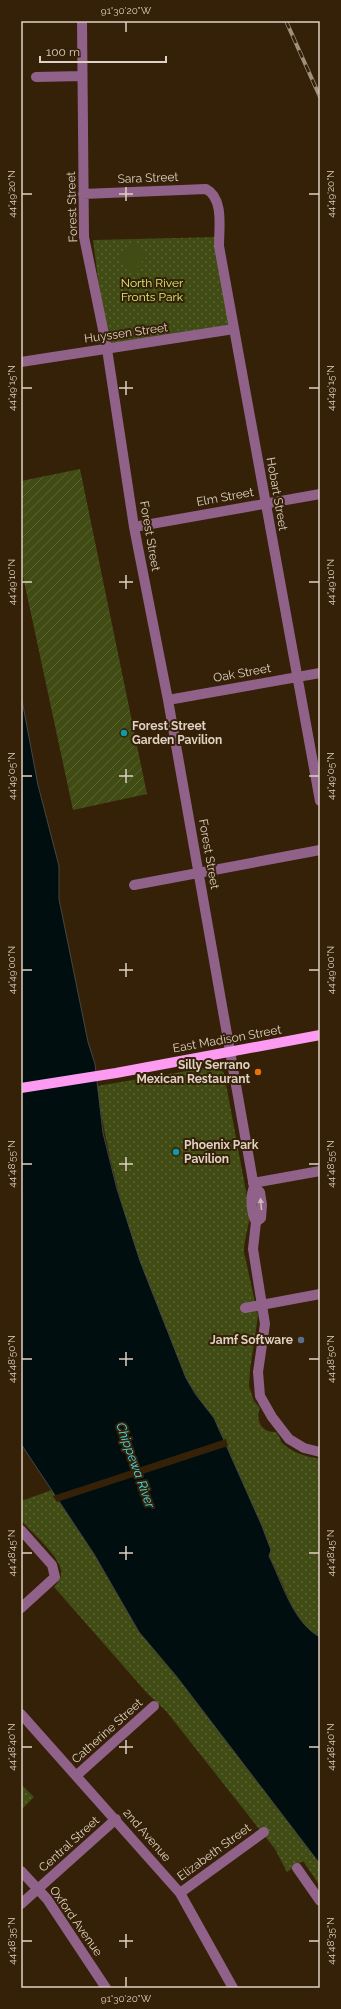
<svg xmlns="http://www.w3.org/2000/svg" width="341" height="2009" font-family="Raleway,sans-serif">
<defs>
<pattern id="park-dots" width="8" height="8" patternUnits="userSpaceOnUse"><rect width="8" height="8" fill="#414b14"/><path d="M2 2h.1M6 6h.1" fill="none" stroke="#5c6435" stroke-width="1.8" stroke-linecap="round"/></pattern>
<pattern id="garden-furrows" width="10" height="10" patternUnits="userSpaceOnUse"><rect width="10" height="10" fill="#414b14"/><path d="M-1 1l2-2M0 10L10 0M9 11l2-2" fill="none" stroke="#5c6435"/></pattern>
</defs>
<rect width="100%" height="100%" fill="#352108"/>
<path fill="url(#park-dots)" d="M 219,237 L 234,329 L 107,349 L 93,240 Z
M 211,1067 L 219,1067 L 224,1073 L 250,1213 C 249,1227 244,1239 244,1252 L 258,1316 L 250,1370 L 249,1386 L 254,1401 L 260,1408 C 255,1421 262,1433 276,1432 L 280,1438 L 281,1442 C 293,1453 304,1456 320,1459 L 320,1637 C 296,1624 288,1595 277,1572 C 256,1528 243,1481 223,1437 C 213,1416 198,1398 186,1378 C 145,1283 111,1188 97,1086 Z
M 52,1490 L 94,1554 L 139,1632 L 177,1677 L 311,1850 L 320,1864 L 320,1886 L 303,1861 L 287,1872 L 275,1849 L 166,1711 L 147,1693 L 54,1587 C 59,1582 62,1577 61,1570 C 59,1556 31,1532 21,1520 L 21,1501 Z
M 21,1784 L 34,1797 L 21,1810 Z"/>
<path fill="url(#garden-furrows)" d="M 80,469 L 147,794 L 73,810 L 21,567 L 21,481 Z"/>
<path fill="#414b14" d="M 134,242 L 149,254 L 133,272 L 119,260 Z"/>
<path fill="#000e0f" stroke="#434845" d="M 21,695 L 38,785 L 59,866 L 59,899 L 88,1042 L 95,1064 L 103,1133 L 117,1189 L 140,1261 L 186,1378 L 196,1395 L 214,1418 L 262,1526 L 271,1550 L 269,1556 C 282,1582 293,1623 320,1637 L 320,1864 L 177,1677 L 139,1632 L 94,1554 L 21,1444 Z"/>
<path fill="#352108" d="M 226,1439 L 228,1446 L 57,1502 L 53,1496 Z"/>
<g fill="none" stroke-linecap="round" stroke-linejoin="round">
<path stroke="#90628a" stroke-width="10" d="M 82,21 L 84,237 L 107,349 L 134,527 L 168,700 L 254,1187 C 250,1196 251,1213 256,1222
M 36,77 L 82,76
M 83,194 L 206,189 C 224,198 219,228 219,246 L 320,801
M 21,362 L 234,329
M 134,527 L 320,494
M 168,700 L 320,673
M 134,885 L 320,850
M 253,1183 L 320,1171
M 254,1187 L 260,1192 L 262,1205 L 261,1218 L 256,1222 L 253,1249 L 265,1324 L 258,1372 L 260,1396 L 272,1417 L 289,1439 L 304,1448 L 320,1452
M 245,1308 L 320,1294
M 21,1530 L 52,1565 L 55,1577 L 21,1608
M 21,1714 L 180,1893 L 233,1988
M 77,1775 L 154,1706
M 297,1868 L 320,1901
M 21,1871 L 47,1899 L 106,1988
M 180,1893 L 264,1832
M 21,1904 L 116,1819"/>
<path stroke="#fc9bf1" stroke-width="10" d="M 21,1088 L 116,1073 L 320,1035"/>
<g stroke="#9f8f7c" stroke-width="4">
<path id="rail" d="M 286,21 L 320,97"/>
</g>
<use href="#rail" stroke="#352108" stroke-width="2.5" stroke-dasharray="8" stroke-linecap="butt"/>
</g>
<defs><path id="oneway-solid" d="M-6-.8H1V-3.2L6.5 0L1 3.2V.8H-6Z"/></defs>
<use fill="#cfbbb8" href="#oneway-solid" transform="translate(261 1204) rotate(-95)"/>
<path fill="none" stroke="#dfd1c3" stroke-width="1.5" d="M 126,22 L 126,32M 126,187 L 126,201M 22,194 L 32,194M 119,194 L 133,194M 309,194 L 319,194M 126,381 L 126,395M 22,388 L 32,388M 119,388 L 133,388M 309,388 L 319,388M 126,575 L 126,589M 22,582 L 32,582M 119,582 L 133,582M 309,582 L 319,582M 126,769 L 126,783M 22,776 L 32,776M 119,776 L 133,776M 309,776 L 319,776M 126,963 L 126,977M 22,970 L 32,970M 119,970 L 133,970M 309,970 L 319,970M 126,1157 L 126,1171M 22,1164 L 32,1164M 119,1164 L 133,1164M 309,1164 L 319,1164M 126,1352 L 126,1366M 22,1359 L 32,1359M 119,1359 L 133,1359M 309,1359 L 319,1359M 126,1546 L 126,1560M 22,1553 L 32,1553M 119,1553 L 133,1553M 309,1553 L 319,1553M 126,1740 L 126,1754M 22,1747 L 32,1747M 119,1747 L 133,1747M 309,1747 L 319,1747M 126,1934 L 126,1948M 22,1941 L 32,1941M 119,1941 L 133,1941M 309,1941 L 319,1941M 126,1977 L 126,1987"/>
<g fill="#0f9aa8" stroke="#352108" stroke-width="1.5">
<circle cx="124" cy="733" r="4"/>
<circle cx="176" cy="1152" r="4"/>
</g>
<circle fill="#e8710a" stroke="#352108" stroke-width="1.5" cx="258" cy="1072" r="4"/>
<circle fill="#5c6f8a" stroke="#352108" stroke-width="1.5" cx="301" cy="1340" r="4"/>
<g text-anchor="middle" stroke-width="4" stroke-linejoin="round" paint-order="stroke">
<g font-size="12" fill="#dfd1c3" stroke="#352108">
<text transform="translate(148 178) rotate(-2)" y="4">Sara Street</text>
<text transform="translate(72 207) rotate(-92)" y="4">Forest Street</text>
<text transform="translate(126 333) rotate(-8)" y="4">Huyssen Street</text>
<text transform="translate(277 494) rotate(80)" y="4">Hobart Street</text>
<text transform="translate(225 497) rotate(-10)" y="4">Elm Street</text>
<text transform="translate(150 536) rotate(80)" y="4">Forest Street</text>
<text transform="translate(242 673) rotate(-10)" y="4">Oak Street</text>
<text transform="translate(209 854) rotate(80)" y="4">Forest Street</text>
<text transform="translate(227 1039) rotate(-10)" y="4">East Madison Street</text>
<text transform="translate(107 1731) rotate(-42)" y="4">Catherine Street</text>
<text transform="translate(147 1835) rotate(49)" y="4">2nd Avenue</text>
<text transform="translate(69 1844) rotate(-42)" y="4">Central Street</text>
<text transform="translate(214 1852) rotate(-36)" y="4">Elizabeth Street</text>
<text transform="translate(76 1921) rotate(55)" y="4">Oxford Avenue</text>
</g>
<g font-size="12" fill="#d9f275" stroke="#352108">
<text x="152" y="287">North River<tspan x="152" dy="14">Fronts Park</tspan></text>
</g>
<g font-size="12" font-weight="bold" fill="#dfd1c3" stroke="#352108" text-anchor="start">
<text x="132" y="730">Forest Street<tspan x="132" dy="14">Garden Pavilion</tspan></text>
<text x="250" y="1069" text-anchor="end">Silly Serrano<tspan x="250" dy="14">Mexican Restaurant</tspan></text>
<text x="184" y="1149">Phoenix Park<tspan x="184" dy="14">Pavilion</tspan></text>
<text x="293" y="1344" text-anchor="end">Jamf Software</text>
</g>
<g font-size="13" font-style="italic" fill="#46dce7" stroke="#352108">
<text transform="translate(136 1465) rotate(70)" y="5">Chippewa River</text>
</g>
</g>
<rect width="341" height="2009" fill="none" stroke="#352108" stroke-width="44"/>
<path d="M40 56v6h126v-6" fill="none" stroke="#dfd1c3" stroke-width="2"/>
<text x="46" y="56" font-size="12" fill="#dfd1c3" stroke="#352108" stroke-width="3" paint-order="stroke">100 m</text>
<rect x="22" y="22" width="297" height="1965" fill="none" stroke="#dfd1c3" stroke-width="1.5"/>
<g font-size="10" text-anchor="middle" fill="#dfd1c3">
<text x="126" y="14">91°30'20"W</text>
<text transform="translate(11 194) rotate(-90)" y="4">44°49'20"N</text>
<text transform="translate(330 194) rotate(-90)" y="4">44°49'20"N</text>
<text transform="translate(11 388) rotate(-90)" y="4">44°49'15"N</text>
<text transform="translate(330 388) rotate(-90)" y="4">44°49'15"N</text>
<text transform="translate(11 582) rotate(-90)" y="4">44°49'10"N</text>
<text transform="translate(330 582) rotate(-90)" y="4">44°49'10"N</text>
<text transform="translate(11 776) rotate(-90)" y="4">44°49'05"N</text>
<text transform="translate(330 776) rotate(-90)" y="4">44°49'05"N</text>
<text transform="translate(11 970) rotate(-90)" y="4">44°49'00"N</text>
<text transform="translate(330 970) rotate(-90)" y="4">44°49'00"N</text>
<text transform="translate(11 1164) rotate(-90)" y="4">44°48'55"N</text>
<text transform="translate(330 1164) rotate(-90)" y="4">44°48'55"N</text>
<text transform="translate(11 1359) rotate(-90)" y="4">44°48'50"N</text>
<text transform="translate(330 1359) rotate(-90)" y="4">44°48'50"N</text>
<text transform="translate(11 1553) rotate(-90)" y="4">44°48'45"N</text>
<text transform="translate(330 1553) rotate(-90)" y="4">44°48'45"N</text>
<text transform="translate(11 1747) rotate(-90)" y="4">44°48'40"N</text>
<text transform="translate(330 1747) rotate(-90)" y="4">44°48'40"N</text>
<text transform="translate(11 1941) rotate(-90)" y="4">44°48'35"N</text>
<text transform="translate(330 1941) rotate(-90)" y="4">44°48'35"N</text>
<text x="126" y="2002">91°30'20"W</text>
</g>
</svg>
